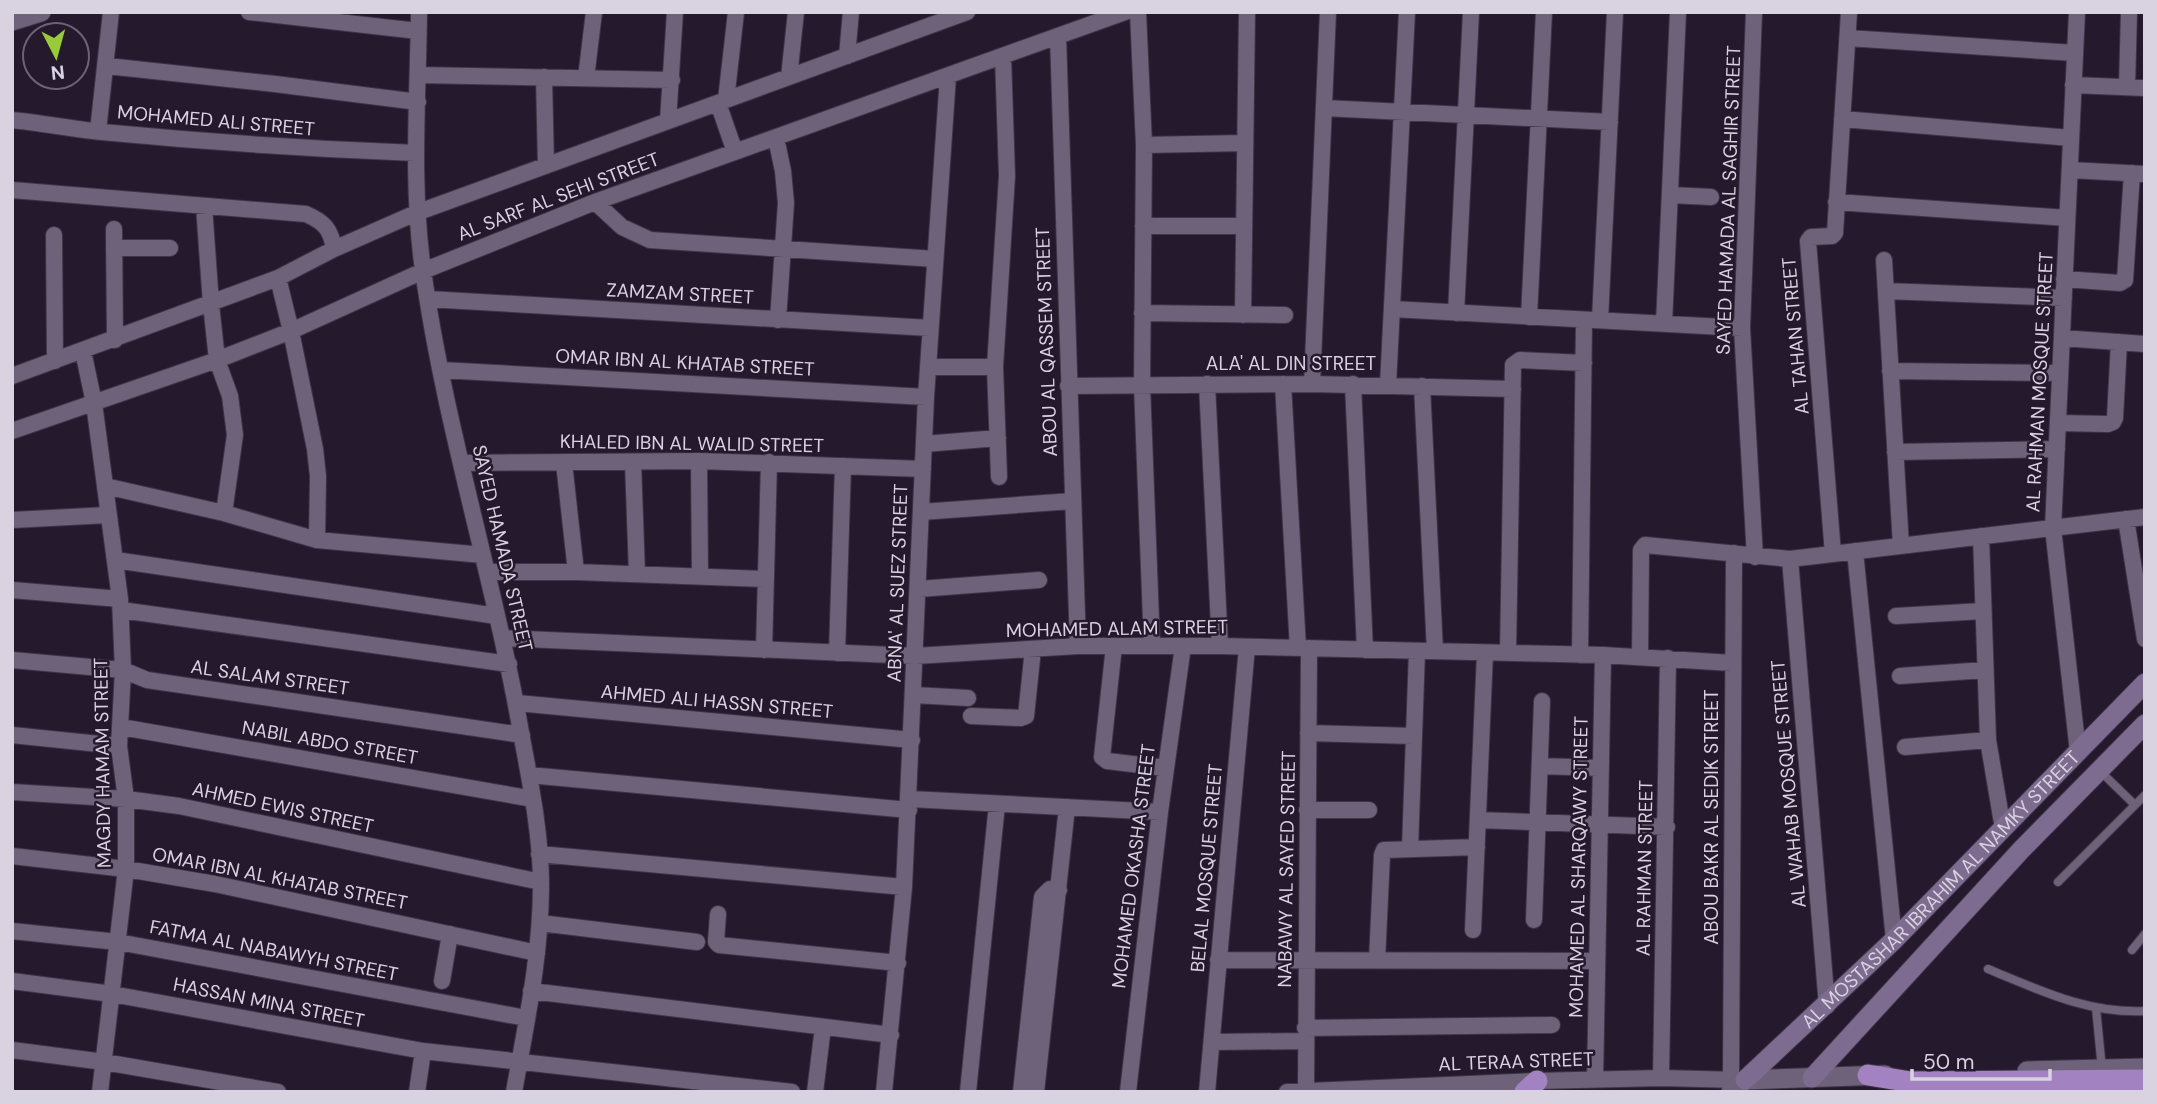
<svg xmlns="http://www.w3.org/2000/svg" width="2157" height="1104" font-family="'DM Sans',sans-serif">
<rect width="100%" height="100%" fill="#24192d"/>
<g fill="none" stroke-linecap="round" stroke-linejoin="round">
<g stroke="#3e3546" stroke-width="10">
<path id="service" d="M 2099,770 L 2135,805
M 2058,882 L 2145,795
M 2132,950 L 2145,934
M 1988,969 C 2039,990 2088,1014 2145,1011
M 2096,1008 L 2102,1069"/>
</g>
<g stroke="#3e3546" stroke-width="18">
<path id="minor" d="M 249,12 L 418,31
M 419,12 C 418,98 411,185 423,270 C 445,428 495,581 522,738 C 531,786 541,836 541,885 C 541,955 526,1024 514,1092
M 1138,12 L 1144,145 L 1142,385 L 1152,646
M 1754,12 L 1742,328 L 1755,557
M 2077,12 L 2053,528 L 2078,752
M 1058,36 L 1078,646
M 1848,38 L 2075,53
M 847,56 L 851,12
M 107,66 L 275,84 L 418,102
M 418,75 L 672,80
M 544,77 L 546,166
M 789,77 L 796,12
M 586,78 L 594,12
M 2073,85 L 2145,88
M 2127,87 L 2129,12
M 726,100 L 736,12
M 718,103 L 735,152
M 1324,108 L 1610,122
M 1842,119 L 2071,138
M 12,120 C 42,123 72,129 102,132 C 207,142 311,149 416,153
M 668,121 L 675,12
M 98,131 L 111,12
M 776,138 L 783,171 L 786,203 L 778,320
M 1144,145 L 1245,143
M 2070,170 L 2145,174
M 12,190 L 306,214 C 324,222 331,229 334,249
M 1670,195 L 1711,197
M 595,202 L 622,227 L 650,240 L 935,259
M 1836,202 L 2067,218
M 204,206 L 211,304 L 217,360 L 230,396 L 235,435 L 224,513
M 1143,226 L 1244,226
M 114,229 L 115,340
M 54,235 L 55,361
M 114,248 L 170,248
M 1884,260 L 1901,546
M 278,278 L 291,331 L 315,449 L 318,476 L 317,540
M 2064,279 L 2120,283 L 2125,280 L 2132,173
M 1886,291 L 2064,298
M 428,299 L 930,328
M 1392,309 L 1742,328
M 1142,313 L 1285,315
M 1456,313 L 1471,12
M 1243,315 L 1247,12
M 1529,317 L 1544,12
M 1600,320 L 1615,12
M 1664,324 L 1678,12
M 2062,338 L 2145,344
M 83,351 L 94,403 L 120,599 L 123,670 L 119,746 L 126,799 L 126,869 L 100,1092
M 928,367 L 995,367
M 441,370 L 926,397
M 1890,371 L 2060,373
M 12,376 L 278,278 L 334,249 L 416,213 L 967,12
M 1207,384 L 1220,646
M 1283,384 L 1298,648
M 1312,384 L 1328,12
M 1353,384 L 1365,650
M 1388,385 L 1407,12
M 1068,386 L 1312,384 L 1513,389
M 1422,386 L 1435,651
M 2058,423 L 2108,424 L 2113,422 L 2115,418 L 2119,342
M 12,431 L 217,360 L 291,331 L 423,271 L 595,202 L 1125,12
M 924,444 L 998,438
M 1895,452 L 2057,449
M 699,461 L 700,576
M 633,462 L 637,574
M 461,463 L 699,461 L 923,469
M 564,463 L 576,572
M 999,477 L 995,367 L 1007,176 L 1003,56
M 105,486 L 224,513 L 317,540 L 483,555
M 921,512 L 1072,501
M 2126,519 L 2145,639
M 12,520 L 108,515
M 1981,536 L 1988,740 L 2003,829
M 1855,551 L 1894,940
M 1833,554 L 1808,241 L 1811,237 L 1832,236 L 1835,233 L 1849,12
M 1790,559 L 1827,1006
M 115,560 L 497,616
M 487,572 L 576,572 L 766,579
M 919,589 L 1039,580
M 12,590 L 120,599
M 121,610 L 509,664
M 1896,616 L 1983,611
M 503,638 L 915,656 L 1078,646 L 1220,646 L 1603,655 L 1732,663
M 1114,646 L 1102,757 L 1107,761 L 1166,768
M 764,650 L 769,462
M 837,653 L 843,466
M 1508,653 L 1513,365 L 1520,360 L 1584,363
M 1580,655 L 1584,320
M 1640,657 L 1641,550 L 1645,545 L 1790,559 L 2145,517
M 12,660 L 123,670 L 147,680 L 522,735
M 1900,676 L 1985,670
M 914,695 L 968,698
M 517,703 L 912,740
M 971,716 L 1021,718 L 1026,716 L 1033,649
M 121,727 L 533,799
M 1308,733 L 1414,736
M 12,735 L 119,746
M 1905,747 L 1988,740
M 1540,766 L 1600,768
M 529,775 L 909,810
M 12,792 L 126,799 L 179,806 L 541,882
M 910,799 L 1160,812
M 1307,810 L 1369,810
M 1478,820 L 1667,827
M 1410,849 L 1417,651
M 539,854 L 904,887
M 12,856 L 126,869 L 215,884 L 537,953
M 718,914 L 716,942 L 719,945 L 898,963
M 1534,920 L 1542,701
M 540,923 L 697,942
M 1473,930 L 1485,653
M 12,931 L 118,942 L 526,1018
M 1218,960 L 1597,961
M 1377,960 L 1382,855 L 1384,850 L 1477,847
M 12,981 L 112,994 L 423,1051 L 792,1092
M 442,981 L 450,934
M 531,991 L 891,1035
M 1305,1028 L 1552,1025
M 1212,1042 L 1305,1041
M 12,1050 L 104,1062 L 278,1092
M 1661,1078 L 1668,658
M 1595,1080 L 1603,655
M 1731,1080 L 1734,553
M 1306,1090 L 1309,648
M 417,1092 L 423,1051
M 815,1092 L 823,1027
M 884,1092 L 904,887 L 926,397 L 948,76
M 968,1092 L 997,804
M 1021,1092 L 1042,897 L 1050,889 L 1059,890
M 1036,1092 L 1067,807
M 1128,1092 L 1160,812 L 1183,646
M 1207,1092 L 1247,647
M 1287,1092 L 1537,1081 L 1661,1078 L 1740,1080"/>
</g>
<g stroke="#3e3546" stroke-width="21">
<path id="tertiary" d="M 12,21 L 41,12
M 2027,1071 L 2145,1068
M 1731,1092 L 1745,1080 L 1885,1075"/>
</g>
<g stroke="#3e3546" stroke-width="21">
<g id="secondary">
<path d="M 1812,1078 L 2022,849 L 2145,724"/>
<path id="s1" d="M 1745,1080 L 1894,940 L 2145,683"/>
</g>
</g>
<g stroke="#3e3546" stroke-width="23">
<path id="motorway" d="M 1868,1075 L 1911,1082 L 2145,1080
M 1525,1092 L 1537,1081"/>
</g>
<use href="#service" stroke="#6e627a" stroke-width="8"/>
<use href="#minor" stroke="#6e627a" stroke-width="16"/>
<use href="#tertiary" stroke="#6e627a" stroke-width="19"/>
<use href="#secondary" stroke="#7e6c90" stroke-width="19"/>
<use href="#motorway" stroke="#a382c2" stroke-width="21"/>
</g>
<g text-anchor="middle" stroke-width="5" stroke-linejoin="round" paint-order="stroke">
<g font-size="19" fill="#d9d2e0" stroke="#24192d">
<text transform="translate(216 120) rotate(5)" y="7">MOHAMED ALI STREET</text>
<text transform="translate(558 196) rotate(-21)" y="7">AL SARF AL SEHI STREET</text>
<text transform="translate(1728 200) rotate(-88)" y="7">SAYED HAMADA AL SAGHIR STREET</text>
<text transform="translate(680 293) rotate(3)" y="7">ZAMZAM STREET</text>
<text transform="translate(1795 336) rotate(-95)" y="7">AL TAHAN STREET</text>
<text transform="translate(1046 342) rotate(-92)" y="7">ABOU AL QASSEM STREET</text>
<text transform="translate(685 362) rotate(3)" y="7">OMAR IBN AL KHATAB STREET</text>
<text x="1291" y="370">ALA' AL DIN STREET</text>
<text transform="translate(2039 382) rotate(-87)" y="7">AL RAHMAN MOSQUE STREET</text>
<text transform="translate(692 443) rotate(1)" y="7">KHALED IBN AL WALID STREET</text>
<text transform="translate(503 548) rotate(77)" y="7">SAYED HAMADA STREET</text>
<text transform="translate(897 583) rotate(-88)" y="7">ABNA' AL SUEZ STREET</text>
<text transform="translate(1117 628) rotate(-1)" y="7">MOHAMED ALAM STREET</text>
<text transform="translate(270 677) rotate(8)" y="7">AL SALAM STREET</text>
<text transform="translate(717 701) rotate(5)" y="7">AHMED ALI HASSN STREET</text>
<text transform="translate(330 742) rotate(10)" y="7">NABIL ABDO STREET</text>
<text transform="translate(102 763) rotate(-91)" y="7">MAGDY HAMAM STREET</text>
<text transform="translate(1788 784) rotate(-95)" y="7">AL WAHAB MOSQUE STREET</text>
<text transform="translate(283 807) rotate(12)" y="7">AHMED EWIS STREET</text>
<text transform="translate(1711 817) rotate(-90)" y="7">ABOU BAKR AL SEDIK STREET</text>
<text transform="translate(1133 866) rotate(-83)" y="7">MOHAMED OKASHA STREET</text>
<text transform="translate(1578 867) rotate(-89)" y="7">MOHAMED AL SHARQAWY STREET</text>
<text transform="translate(1206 868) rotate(-85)" y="7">BELAL MOSQUE STREET</text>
<text transform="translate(1644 868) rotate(-89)" y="7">AL RAHMAN STREET</text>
<text transform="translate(1286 869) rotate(-89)" y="7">NABAWY AL SAYED STREET</text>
<text transform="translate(280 878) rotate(11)" y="7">OMAR IBN AL KHATAB STREET</text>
<text dy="7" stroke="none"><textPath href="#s1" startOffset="273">AL MOSTASHAR IBRAHIM AL NAMKY STREET</textPath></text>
<text transform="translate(274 950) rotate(11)" y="7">FATMA AL NABAWYH STREET</text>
<text transform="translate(269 1002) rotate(11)" y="7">HASSAN MINA STREET</text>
<text transform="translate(1516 1061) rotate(-2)" y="7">AL TERAA STREET</text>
</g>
</g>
<rect width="2157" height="1104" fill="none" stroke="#d9d2e0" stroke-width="28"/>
<g transform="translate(56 56) rotate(174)"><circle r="33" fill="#24192d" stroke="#6c6375" stroke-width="2"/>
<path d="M0-5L12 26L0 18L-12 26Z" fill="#97cc38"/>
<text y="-10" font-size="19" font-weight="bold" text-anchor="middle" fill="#d9d2e0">N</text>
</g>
<path d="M1912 1069v10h138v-10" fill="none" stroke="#d9d2e0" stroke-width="3.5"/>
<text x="1923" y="1069" font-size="21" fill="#d9d2e0" stroke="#24192d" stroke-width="5" paint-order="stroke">50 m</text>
</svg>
